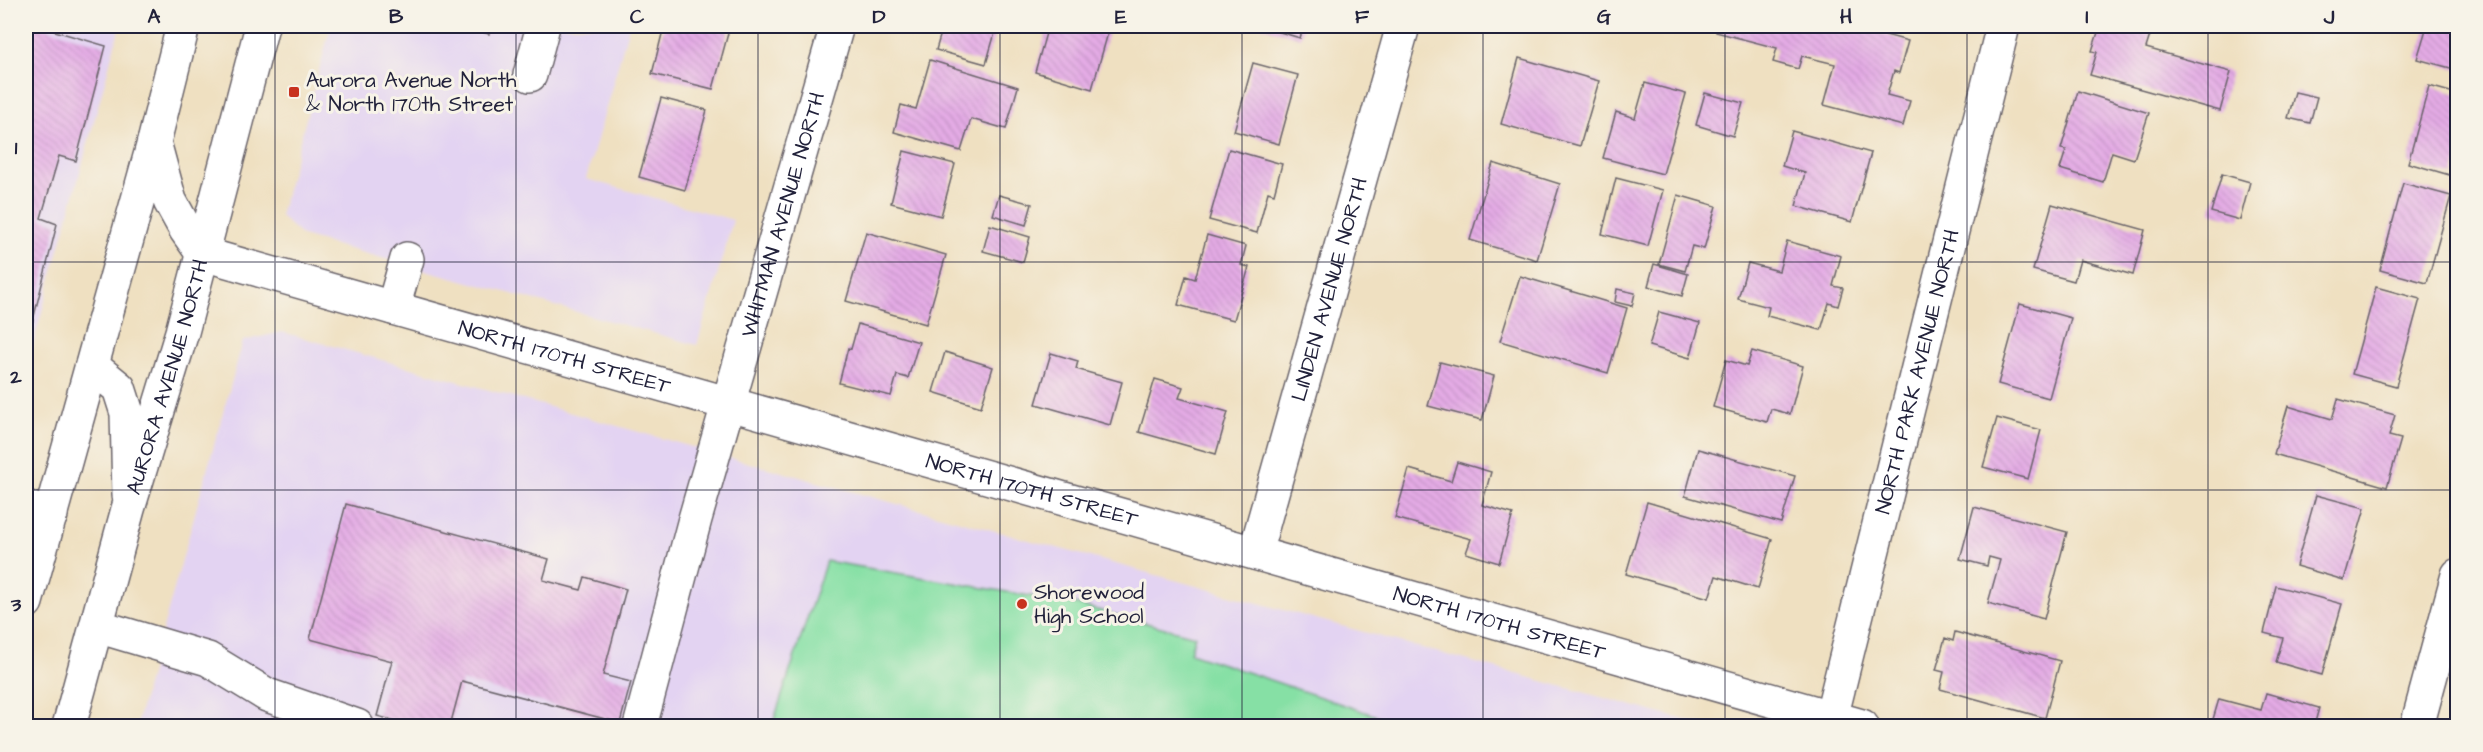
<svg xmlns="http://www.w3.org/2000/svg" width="2483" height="752" font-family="'Architects Daughter',sans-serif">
<defs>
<pattern id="building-back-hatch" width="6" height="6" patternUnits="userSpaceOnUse" patternTransform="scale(1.5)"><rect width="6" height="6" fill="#e4abe5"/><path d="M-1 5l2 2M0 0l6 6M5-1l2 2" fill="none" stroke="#c393c5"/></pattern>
</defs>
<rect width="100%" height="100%" fill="#f7f3e8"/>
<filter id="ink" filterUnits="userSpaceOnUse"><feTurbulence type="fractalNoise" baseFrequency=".0167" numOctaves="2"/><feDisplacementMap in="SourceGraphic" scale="12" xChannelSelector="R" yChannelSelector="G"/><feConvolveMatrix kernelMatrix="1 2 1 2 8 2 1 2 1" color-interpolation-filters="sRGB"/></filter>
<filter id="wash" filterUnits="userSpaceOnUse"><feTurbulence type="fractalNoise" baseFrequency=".008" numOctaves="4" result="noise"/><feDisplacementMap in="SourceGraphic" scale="24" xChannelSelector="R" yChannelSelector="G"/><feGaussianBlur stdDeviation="1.35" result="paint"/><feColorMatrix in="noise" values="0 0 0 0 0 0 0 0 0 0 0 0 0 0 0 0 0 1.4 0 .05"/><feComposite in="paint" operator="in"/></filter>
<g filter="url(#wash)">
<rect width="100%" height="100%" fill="#efe0c1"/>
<path fill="#e3d3f2" d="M 26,26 L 120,26 L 26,370 Z
M 331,26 L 629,26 L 586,179 L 733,220 L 697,345 L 302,236 L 280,216 Z
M 282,332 L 817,482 L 1706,726 L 136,726 L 243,341 Z"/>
<path fill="#86e0a5" stroke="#548170" stroke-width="1.5" d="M 826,561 L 1071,603 L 1195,636 L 1190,653 L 1389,720 L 1392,726 L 772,726 Z"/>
<g id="blocks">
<path fill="url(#building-back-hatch)" d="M 26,26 L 38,26 L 106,46 L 76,161 L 59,156 L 41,218 L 57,224 L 26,348 Z
M 463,26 L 492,26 L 489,34 Z
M 664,26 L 730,26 L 713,89 L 652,74 Z
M 943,26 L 997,26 L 986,64 L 936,50 Z
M 1048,26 L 1110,26 L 1092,89 L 1035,72 Z
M 1260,26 L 1304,26 L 1300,38 Z
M 1718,26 L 1853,26 L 1908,41 L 1899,73 L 1894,71 L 1887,95 L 1910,101 L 1903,126 L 1824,105 L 1835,64 L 1802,56 L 1798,69 L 1773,62 L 1777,48 L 1716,32 Z
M 2100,26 L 2153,26 L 2146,48 L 2231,72 L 2220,111 L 2090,75 L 2097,52 L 2092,51 Z
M 2427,26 L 2458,26 L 2458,70 L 2417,59 Z
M 1519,58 L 1599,81 L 1580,146 L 1501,124 Z
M 930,60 L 1018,87 L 1006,129 L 971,119 L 961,151 L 894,132 L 901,105 L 916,109 Z
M 1253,63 L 1298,75 L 1279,144 L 1234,131 Z
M 1645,83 L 1686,94 L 1663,174 L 1603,158 L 1616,112 L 1635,118 Z
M 2429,86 L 2458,94 L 2458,159 L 2453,176 L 2408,163 Z
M 2078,91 L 2149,113 L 2134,159 L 2112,152 L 2103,182 L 2060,169 L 2066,150 L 2061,149 Z
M 2295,92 L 2317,97 L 2310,123 L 2288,118 Z
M 1705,93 L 1743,103 L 1733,136 L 1696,125 Z
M 661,98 L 707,110 L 685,190 L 639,177 Z
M 1792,131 L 1871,153 L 1852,222 L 1796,206 L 1805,173 L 1782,166 Z
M 1229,149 L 1282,164 L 1274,194 L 1268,192 L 1257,233 L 1209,220 Z
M 904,151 L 955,164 L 941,216 L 891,203 Z
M 1493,163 L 1560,184 L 1537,260 L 1470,240 Z
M 2222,174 L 2250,182 L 2240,220 L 2211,212 Z
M 1616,178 L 1663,190 L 1648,246 L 1602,234 Z
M 2403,183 L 2451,196 L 2427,283 L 2380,270 Z
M 999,195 L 1032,204 L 1026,225 L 993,215 Z
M 1678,195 L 1716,206 L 1704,249 L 1692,246 L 1685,271 L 1659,264 Z
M 2052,204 L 2145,230 L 2133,275 L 2080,260 L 2074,281 L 2033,270 Z
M 990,225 L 1030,237 L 1023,262 L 983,251 Z
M 866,232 L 946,255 L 926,324 L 846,301 Z
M 1207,235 L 1246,246 L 1241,265 L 1249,267 L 1234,320 L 1178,305 L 1186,276 L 1195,279 Z
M 1787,241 L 1841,256 L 1833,286 L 1843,288 L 1838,306 L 1829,303 L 1821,330 L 1767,316 L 1769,307 L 1738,299 L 1748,263 L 1779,271 Z
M 1654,264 L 1688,274 L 1682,296 L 1648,286 Z
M 1520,276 L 1627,308 L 1608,373 L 1500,341 Z
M 2376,287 L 2420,299 L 2396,386 L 2352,374 Z
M 1617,289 L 1635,293 L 1632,306 L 1615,302 Z
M 2020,304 L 2071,318 L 2049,398 L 1998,384 Z
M 1659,312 L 1700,323 L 1690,358 L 1649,346 Z
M 858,324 L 919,342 L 908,378 L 897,375 L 891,396 L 839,383 L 848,348 L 851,349 Z
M 1752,351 L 1803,366 L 1790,414 L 1771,409 L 1767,422 L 1713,407 L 1726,360 L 1747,366 Z
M 945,352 L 993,367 L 981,407 L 933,392 Z
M 1051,353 L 1078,361 L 1076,369 L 1122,382 L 1110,425 L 1036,404 Z
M 1440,362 L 1494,376 L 1482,420 L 1428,406 Z
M 1155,379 L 1183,387 L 1179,398 L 1228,412 L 1216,454 L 1139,432 Z
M 2338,399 L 2395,415 L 2389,436 L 2401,439 L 2387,487 L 2274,454 L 2288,406 L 2332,419 Z
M 1997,418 L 2041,430 L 2028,479 L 1983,467 Z
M 1698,449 L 1795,476 L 1781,523 L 1685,496 Z
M 1457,462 L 1491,472 L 1482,505 L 1513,514 L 1499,563 L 1466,553 L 1471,539 L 1395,518 L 1409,469 L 1451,481 Z
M 2316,495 L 2365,508 L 2344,580 L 2296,566 Z
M 1647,502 L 1772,539 L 1758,589 L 1716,576 L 1709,598 L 1626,574 Z
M 346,504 L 549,559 L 543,580 L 581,590 L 585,577 L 626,589 L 603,675 L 631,682 L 620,723 L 462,681 L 450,726 L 415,726 L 377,716 L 392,661 L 310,639 Z
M 1974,507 L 2067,532 L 2044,619 L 1988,603 L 2000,560 L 1989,557 L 1987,566 L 1960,559 Z
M 2276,586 L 2342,604 L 2322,675 L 2276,662 L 2283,638 L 2264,633 Z
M 1955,632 L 2060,661 L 2045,718 L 1940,689 L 1944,672 L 1936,670 L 1945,638 L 1953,641 Z
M 2266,693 L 2319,708 L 2314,726 L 2211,726 L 2219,699 L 2261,710 Z"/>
</g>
</g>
<g filter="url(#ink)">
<use href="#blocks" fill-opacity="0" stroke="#6a646a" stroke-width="1.5"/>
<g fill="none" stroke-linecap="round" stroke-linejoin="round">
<g stroke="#6a646a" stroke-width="36">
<g id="minor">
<path d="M 530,75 L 543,26"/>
<path id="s1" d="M 203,254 L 1862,726"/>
<path d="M 393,308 L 407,259"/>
<path d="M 26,507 L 51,515"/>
<path id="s2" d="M 1255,553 L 1403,26"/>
<path d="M 97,626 L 208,659 L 267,695 L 357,726"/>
<path id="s3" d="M 1831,718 L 2003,26"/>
<path id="s4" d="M 640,726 L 695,519 L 837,26"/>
<path d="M 2417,726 L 2458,575"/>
</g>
</g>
<g stroke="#6a646a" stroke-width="36">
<path id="major" d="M 154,142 L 170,201 L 186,230 L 203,254
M 92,366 L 119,388 L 127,413 L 129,495"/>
</g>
<g stroke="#6a646a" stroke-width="36">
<g id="highway">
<path d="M 26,602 L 154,142 L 183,26"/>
<path id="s5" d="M 69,726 L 128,509 L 182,332 L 262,26"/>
</g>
</g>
<use href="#minor" stroke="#fff" stroke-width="33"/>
<use href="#major" stroke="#fff" stroke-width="33"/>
<use href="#highway" stroke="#fff" stroke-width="33"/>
</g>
</g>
<path fill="none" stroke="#22223b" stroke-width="1.5" stroke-opacity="0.55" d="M 275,26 L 275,726M 516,26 L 516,726M 758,26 L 758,726M 1000,26 L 1000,726M 1242,26 L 1242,726M 1483,26 L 1483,726M 1725,26 L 1725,726M 1967,26 L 1967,726M 2208,26 L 2208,726M 26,262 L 2458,262M 26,490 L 2458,490"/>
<g fill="#c8321e" stroke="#f7f3e8" stroke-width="2">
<rect x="288" y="86" width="12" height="12" rx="3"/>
<circle cx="1022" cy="604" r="6"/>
</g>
<g text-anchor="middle" stroke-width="6" stroke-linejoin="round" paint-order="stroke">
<g font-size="21" fill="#22223b" stroke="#f7f3e8" text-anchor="start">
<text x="306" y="87">Aurora Avenue North<tspan x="306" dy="24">&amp; North 170th Street</tspan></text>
<text x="1034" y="599">Shorewood<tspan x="1034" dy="24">High School</tspan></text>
</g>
<g font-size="21" fill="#22223b" stroke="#f7f3e8">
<text dy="7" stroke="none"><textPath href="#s4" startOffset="531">WHITMAN AVENUE NORTH</textPath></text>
<text dy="7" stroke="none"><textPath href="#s2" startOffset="274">LINDEN AVENUE NORTH</textPath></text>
<text dy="7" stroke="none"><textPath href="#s1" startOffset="376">NORTH 170TH STREET</textPath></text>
<text dy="7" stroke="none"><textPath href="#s3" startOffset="357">NORTH PARK AVENUE NORTH</textPath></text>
<text dy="7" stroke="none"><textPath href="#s5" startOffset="363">AURORA AVENUE NORTH</textPath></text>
<text dy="7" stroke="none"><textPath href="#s1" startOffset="862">NORTH 170TH STREET</textPath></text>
<text dy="7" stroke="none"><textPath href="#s1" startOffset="1348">NORTH 170TH STREET</textPath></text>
</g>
</g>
<rect width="2483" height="752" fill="none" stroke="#f7f3e8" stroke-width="66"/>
<rect x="33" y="33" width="2417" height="686" fill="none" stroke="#22223b" stroke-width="2"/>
<g font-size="20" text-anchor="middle" font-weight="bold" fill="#22223b">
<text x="154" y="23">A</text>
<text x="396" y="23">B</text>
<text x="637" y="23">C</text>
<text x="879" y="23">D</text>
<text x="1121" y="23">E</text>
<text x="1362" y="23">F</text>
<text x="1604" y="23">G</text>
<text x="1846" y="23">H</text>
<text x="2087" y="23">I</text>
<text x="2329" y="23">J</text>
<text x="16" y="154">1</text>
<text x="16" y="383">2</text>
<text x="16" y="611">3</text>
</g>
</svg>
